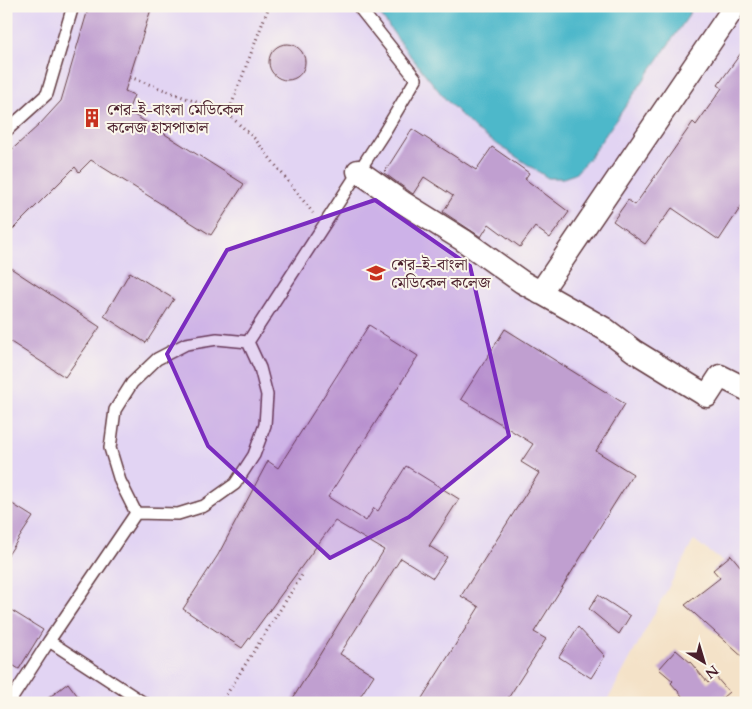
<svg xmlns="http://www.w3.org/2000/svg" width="752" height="709" font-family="Cardo,'Noto Serif Bengali',serif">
<rect width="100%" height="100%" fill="#fbf7ec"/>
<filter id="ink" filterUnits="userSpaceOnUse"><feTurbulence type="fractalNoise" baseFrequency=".02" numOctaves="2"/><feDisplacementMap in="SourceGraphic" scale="10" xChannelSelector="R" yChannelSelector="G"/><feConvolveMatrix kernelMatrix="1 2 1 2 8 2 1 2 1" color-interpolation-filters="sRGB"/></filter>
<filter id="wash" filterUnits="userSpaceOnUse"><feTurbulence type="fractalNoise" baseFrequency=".0096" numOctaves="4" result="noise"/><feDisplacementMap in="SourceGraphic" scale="20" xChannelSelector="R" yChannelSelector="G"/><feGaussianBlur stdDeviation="1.12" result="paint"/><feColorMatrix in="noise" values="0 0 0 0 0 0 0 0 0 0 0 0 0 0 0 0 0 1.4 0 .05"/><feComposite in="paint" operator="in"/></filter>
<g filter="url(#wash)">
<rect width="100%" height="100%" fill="#f4e2c8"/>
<path fill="#e2d4f3" d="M 6,6 L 746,6 L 746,579 L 694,540 L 606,703 L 6,703 Z"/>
<path fill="#4db8ca" stroke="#4c6c7a" d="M 374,6 L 692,6 L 692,7 L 687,18 L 590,157 L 575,174 L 563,178 L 548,178 L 476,130 L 447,101 L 408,53 Z"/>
<g id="blocks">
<path fill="#c09fd0" d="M 89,6 L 152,6 L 125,91 L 134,95 L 128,111 L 244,184 L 211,235 L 91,160 L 79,172 L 75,167 L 6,236 L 6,155 L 39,125 L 61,101 Z
M269 62a18 18 0 1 1 36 0a18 18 0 1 1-36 0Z
M 746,46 L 746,199 L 719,240 L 672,208 L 645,244 L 613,221 L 628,200 L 635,205 L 693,122 L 696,125 L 722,88 L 718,85 Z
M 412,129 L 476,170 L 492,147 L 529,173 L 525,179 L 569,212 L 550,238 L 535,227 L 520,247 L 489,224 L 481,237 L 443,212 L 453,196 L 424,177 L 413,194 L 384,173 Z
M 6,265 L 100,327 L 65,377 L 6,339 Z
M 130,272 L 174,299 L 146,343 L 104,316 Z
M 369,325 L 418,356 L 328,497 L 366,521 L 374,508 L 378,511 L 406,466 L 459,499 L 429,546 L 447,557 L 433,578 L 401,558 L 340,654 L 374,675 L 356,703 L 290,703 L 384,550 L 335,521 L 242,648 L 183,609 L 218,555 L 268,461 L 278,468 Z
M 505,329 L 625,404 L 596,451 L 633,474 L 534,632 L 546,639 L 505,703 L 419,703 L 479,607 L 461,596 L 539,473 L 521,462 L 533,444 L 461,399 Z
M 6,500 L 33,517 L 6,558 Z
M 731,555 L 746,573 L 746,660 L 685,605 L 720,578 L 713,570 Z
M 598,595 L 630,616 L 619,634 L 589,609 Z
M 6,607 L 43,630 L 19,669 L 6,661 Z
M 578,627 L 605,656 L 591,678 L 559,657 Z
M 676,650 L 691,663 L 708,683 L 715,676 L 729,692 L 716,703 L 688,703 L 671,683 L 673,681 L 659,669 Z
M 68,683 L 83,703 L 42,703 Z"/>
</g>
</g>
<g filter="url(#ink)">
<use href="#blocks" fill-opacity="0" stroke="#643c43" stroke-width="1"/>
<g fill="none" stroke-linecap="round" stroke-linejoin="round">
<g stroke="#643c43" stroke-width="14">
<path id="lane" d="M 6,131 L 47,94 L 73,6
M 217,339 L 248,342 L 260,368 L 267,395 L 265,425 L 254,455 L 235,484 L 204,506 L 178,514 L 136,513 L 120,481 L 110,448 L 115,410 L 132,383 L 157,359 L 186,344 Z
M 248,342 L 385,131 L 416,79 L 358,6
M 49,641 L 144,703
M 9,703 L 49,641 L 136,513"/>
</g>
<g stroke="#643c43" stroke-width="25">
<path id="street" d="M 358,171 L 402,202 L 463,240 L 522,282 L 605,329 L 634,351 L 707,396 L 720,376 L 746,389
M 540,293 L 735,6"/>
</g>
<path stroke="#643c43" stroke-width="3" stroke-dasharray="1 4" stroke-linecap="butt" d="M 130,77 L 228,114 L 255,139 L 313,213
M 228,114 L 269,6
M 221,703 L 304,572"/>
<use href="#lane" stroke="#fff" stroke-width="11"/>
<use href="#street" stroke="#fff" stroke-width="22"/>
</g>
</g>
<path fill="#7b2cbf" fill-opacity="0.2" stroke="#7b2cbf" stroke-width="4" stroke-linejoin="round" d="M 375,200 L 470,266 L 509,436 L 409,517 L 330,558 L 208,446 L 167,354 L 227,250 Z"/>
<defs>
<g id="building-bare" transform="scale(1.5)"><path d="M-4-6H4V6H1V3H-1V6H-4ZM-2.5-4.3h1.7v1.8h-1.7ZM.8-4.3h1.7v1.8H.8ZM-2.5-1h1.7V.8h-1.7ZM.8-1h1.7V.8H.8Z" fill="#c8321e" stroke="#fbf7ec" stroke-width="2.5" paint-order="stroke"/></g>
<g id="university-bare" transform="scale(1.5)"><path d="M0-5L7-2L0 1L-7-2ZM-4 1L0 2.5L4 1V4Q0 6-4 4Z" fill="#c8321e" stroke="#fbf7ec" stroke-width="2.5" paint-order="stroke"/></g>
</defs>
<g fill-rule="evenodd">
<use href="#building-bare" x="92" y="118"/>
<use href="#university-bare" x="376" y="273"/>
</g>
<g text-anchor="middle" stroke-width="4" stroke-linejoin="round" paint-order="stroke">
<g font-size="16" fill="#4a1f2b" stroke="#fbf7ec" text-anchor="start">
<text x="107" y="115">শের-ই-বাংলা মেডিকেল<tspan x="107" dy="18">কলেজ হাসপাতাল</tspan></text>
<text x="391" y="270">শের-ই-বাংলা<tspan x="391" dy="18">মেডিকেল কলেজ</tspan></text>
</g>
</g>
<rect width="752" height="709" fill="none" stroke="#fbf7ec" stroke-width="25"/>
<g transform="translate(704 662) rotate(142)" stroke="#fbf7ec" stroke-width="4" paint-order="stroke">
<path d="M0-4L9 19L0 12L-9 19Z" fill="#4a1f2b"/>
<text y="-8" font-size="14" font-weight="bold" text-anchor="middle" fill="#4a1f2b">N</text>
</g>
</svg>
